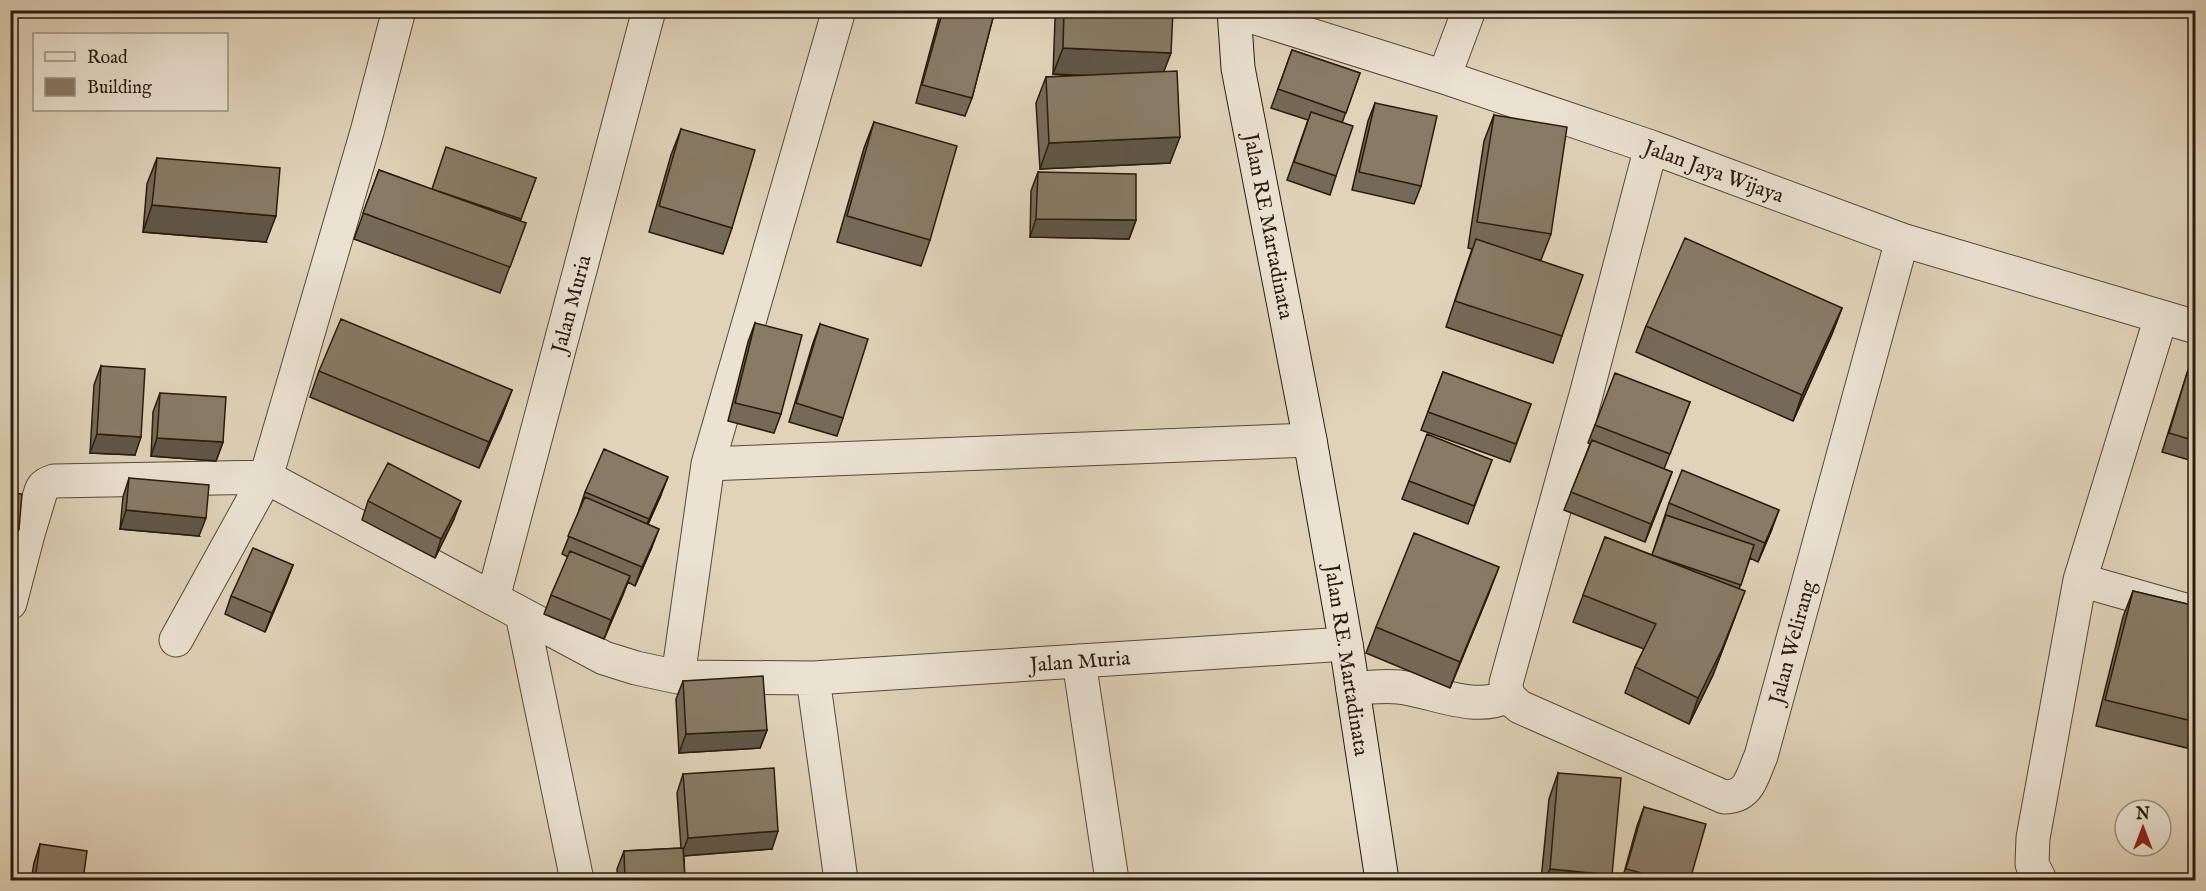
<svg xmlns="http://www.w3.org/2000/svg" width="2206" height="891" font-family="'IM FELL English',serif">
<rect width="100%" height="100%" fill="#e0d3b9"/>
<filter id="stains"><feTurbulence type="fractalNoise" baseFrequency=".00333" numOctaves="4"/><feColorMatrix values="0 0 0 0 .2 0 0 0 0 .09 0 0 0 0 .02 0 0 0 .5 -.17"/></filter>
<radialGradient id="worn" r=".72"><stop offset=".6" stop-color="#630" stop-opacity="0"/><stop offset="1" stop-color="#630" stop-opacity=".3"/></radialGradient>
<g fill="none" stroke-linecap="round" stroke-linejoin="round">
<g stroke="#564938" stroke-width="35">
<path id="street" d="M 1234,11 L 1444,77 L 1651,147 L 1902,240 L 2196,327
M 1444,77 L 1469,10
M 1651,147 L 1586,395 L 1506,683 C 1506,695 1511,700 1520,707 L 1724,797 C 1750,797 1752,776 1761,756 L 1902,240
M 708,464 L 839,10
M 2080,580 L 2196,613
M 493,598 L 649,10
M 10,603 L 28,534 L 41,491 C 43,485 48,483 54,481 L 266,477 L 604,658 L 636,668 L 678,677 L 813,678 L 1346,644
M 522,614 L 577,880
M 176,640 L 266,477 L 367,132 L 399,10
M 1079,661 L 1112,880
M 678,677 L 708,464 L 1310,440
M 813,678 L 841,880
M 1353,689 C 1368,687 1384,686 1399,687 C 1434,691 1474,713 1508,696
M 2040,880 L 2032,864 L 2033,838 L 2080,580 L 2161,317"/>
</g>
<g stroke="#281b0d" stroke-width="35">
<path id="secondary" d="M 1234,10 L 1238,68 L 1310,440 L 1346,644 L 1382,880"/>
</g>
<use href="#street" stroke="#ebe2d2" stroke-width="33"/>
<use href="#secondary" stroke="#ebe2d2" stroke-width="33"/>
</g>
<path fill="#756a58" stroke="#281b0d" stroke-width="1.5" d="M 941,10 L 995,10 L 972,98 L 965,116 L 916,103 Z
M 1059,10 L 1173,10 L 1164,71 L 1170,163 L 1040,169 L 1036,103 L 1046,77 L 1078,75 L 1053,74 L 1055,20 Z
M 1292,50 L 1360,73 L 1342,123 L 1336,176 L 1330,195 L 1287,180 L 1308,120 L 1271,108 Z
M 1375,103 L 1421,186 L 1414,204 L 1352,190 L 1368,121 Z
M 1494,115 L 1551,234 L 1541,260 L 1535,259 L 1562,336 L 1553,363 L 1446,327 L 1472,249 L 1468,248 L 1484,141 Z
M 874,122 L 930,240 L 921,266 L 837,242 L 864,148 Z
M 681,129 L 732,228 L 723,254 L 649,232 L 671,155 Z
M 157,158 L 266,242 L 143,232 L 147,184 Z
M 379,170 L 431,189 L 536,178 L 520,221 L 526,223 L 500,293 L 354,239 Z
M 1038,172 L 1136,220 L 1129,239 L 1030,237 L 1031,191 Z
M 1842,308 L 1832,334 L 1793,421 L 1636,352 L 1646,326 Z
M 755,323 L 781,414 L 774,433 L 728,421 L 748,342 Z
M 820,324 L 843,418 L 837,436 L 789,422 L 813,343 Z
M 101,366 L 135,455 L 90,453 L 94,385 Z
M 2188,370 L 2196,373 L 2196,462 L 2162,452 Z
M 319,371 L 512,390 L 502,416 L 479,468 L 310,397 Z
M 1443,372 L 1531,404 L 1510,462 L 1421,430 Z
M 160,393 L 223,442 L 216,461 L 151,456 L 153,412 Z
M 1690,402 L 1664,469 L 1672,472 L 1645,542 L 1564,510 L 1590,444 L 1588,443 L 1595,425 Z
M 1492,460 L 1468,524 L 1402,499 L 1409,481 Z
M 129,478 L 199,536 L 120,529 L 123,497 Z
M 585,492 L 661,495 L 648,524 L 652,547 L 635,586 L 628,582 L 604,639 L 544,614 L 551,595 L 568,557 L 562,554 L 579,511 L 579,510 Z
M 368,501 L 454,519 L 435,558 L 362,520 Z
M 1669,503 L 1772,529 L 1758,562 L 1750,558 L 1739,589 L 1735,617 L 1713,675 L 1689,724 L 1625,693 L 1635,667 L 1644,649 L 1573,622 L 1605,537 L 1652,555 Z
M 293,565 L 286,583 L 265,632 L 225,614 L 231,596 Z
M 2133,591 L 2196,606 L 2196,724 L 2187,748 L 2096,726 L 2123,617 Z
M 1489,593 L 1450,688 L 1366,653 L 1376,627 Z
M 683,681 L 767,730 L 760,748 L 679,753 L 676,699 Z
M 1558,773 L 1612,875 L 1610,880 L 1541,880 L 1549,799 Z
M 683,774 L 772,849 L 684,856 L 685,880 L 618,880 L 617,869 L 624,851 L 681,848 L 677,793 Z
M 1644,807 L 1690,880 L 1622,880 L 1637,826 Z
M 40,844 L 83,880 L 31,880 L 34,863 Z"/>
<path fill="#5f5647" stroke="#281b0d" stroke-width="1.5" d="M 1063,48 L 1171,53 L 1161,79 L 1053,74 Z
M 1180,137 L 1170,163 L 1040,169 L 1049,143 Z
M 152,205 L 276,216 L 266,242 L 143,232 Z
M 1036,219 L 1136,220 L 1129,239 L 1030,237 Z
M 1842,308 L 1832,334 L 1793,421 L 1802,395 Z
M 512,390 L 502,416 L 479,468 L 489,442 Z
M 97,434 L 141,437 L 135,455 L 90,453 Z
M 157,438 L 223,442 L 216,461 L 151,456 Z
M 1672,472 L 1665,491 L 1645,542 L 1651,524 Z
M 668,477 L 661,495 L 642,538 L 649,519 Z
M 461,501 L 454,519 L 435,558 L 441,539 Z
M 126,510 L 206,518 L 199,536 L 120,529 Z
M 1779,510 L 1772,529 L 1758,562 L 1765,543 Z
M 10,528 L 19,529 L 12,547 L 10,547 Z
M 659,529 L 652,547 L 635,586 L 642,567 Z
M 293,565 L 286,583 L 265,632 L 272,613 Z
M 1499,567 L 1489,593 L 1450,688 L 1460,662 Z
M 630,576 L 623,595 L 604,639 L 611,620 Z
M 1745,591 L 1713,675 L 1689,724 L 1698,698 Z
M 767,730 L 760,748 L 679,753 L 686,734 Z
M 778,831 L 772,849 L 681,856 L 688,838 Z
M 1550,869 L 1612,875 L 1610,880 L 1545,880 Z"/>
<path fill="#887b66" stroke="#281b0d" stroke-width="1.5" d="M 943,10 L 995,10 L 972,98 L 922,85 Z
M 1064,10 L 1173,10 L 1171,53 L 1063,48 Z
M 1292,50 L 1360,73 L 1346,113 L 1278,89 Z
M 1177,71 L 1180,137 L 1049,143 L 1046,77 Z
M 1375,103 L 1437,116 L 1421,186 L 1359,172 Z
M 1311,112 L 1353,126 L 1336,176 L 1294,162 Z
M 1494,115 L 1567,127 L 1551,234 L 1477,222 Z
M 874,122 L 957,146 L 930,240 L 847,216 Z
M 681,129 L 755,150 L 732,228 L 659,206 Z
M 446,147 L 536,178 L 521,219 L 432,189 Z
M 157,158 L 280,168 L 276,216 L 152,205 Z
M 379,170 L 526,223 L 510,267 L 363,213 Z
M 1038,172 L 1136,174 L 1136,220 L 1036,219 Z
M 1685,238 L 1842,308 L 1802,395 L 1646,326 Z
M 1476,239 L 1583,275 L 1562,336 L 1455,301 Z
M 341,319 L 512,390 L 489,442 L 319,371 Z
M 755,323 L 802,335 L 781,414 L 735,403 Z
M 820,324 L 868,339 L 843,418 L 796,403 Z
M 101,366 L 145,369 L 141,437 L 97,434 Z
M 2188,370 L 2196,373 L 2196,441 L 2169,433 Z
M 1443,372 L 1531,404 L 1516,444 L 1428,412 Z
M 1615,373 L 1690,402 L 1670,454 L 1595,425 Z
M 160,393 L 226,397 L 223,442 L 157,438 Z
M 1427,434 L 1492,460 L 1474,506 L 1409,481 Z
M 1592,440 L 1672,472 L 1651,524 L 1571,492 Z
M 604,449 L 668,477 L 649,519 L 585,492 Z
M 388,463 L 461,501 L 441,539 L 368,501 Z
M 1682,470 L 1779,510 L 1765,543 L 1669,503 Z
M 129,478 L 209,485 L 206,518 L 126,510 Z
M 10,493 L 22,494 L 19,529 L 10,528 Z
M 585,497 L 659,529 L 642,567 L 568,536 Z
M 1666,515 L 1754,545 L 1741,585 L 1652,555 Z
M 1414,533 L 1499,567 L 1460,662 L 1376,627 Z
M 1605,537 L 1745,591 L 1722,649 L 1698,698 L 1635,667 L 1656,624 L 1583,595 Z
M 253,548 L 293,565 L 272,613 L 231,596 Z
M 570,551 L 630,576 L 611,620 L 551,595 Z
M 2133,591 L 2196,606 L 2196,722 L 2105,700 Z
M 763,676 L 767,730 L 686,734 L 683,681 Z
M 774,768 L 778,831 L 688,838 L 683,774 Z
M 1558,773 L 1621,778 L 1612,875 L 1550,869 Z
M 1644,807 L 1706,824 L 1690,880 L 1668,880 L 1626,869 Z
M 40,844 L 87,851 L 83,880 L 35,880 Z
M 683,848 L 685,880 L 625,880 L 624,851 Z"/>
<g text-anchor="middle" stroke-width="5" stroke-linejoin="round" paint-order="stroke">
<g font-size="21" fill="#281b0d" stroke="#ebe2d2">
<text transform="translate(1714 171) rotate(20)" y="7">Jalan Jaya Wijaya</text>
<text transform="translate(1269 226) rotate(79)" y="7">Jalan RE Martadinata</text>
<text transform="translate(571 304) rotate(-75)" y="7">Jalan Muria</text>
<text transform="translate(1792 642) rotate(-75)" y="7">Jalan Welirang</text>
<text transform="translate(1347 660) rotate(81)" y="7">Jalan RE. Martadinata</text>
<text transform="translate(1080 661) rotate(-4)" y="7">Jalan Muria</text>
</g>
</g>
<rect width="2206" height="891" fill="none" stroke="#e0d3b9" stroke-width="36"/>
<rect x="12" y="12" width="2182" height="867" fill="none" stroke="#281b0d" stroke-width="3"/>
<rect x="18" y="18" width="2170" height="855" fill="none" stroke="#281b0d" stroke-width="1.5"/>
<rect x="33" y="33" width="195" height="78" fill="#ebe2d2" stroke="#9d9283" stroke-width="1.5"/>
<rect x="45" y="52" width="30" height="9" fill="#ebe2d2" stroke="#9d9283" stroke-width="1.5"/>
<text x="87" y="63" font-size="18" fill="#281b0d">Road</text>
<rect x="45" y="78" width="30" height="18" fill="#887b66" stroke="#9d9283" stroke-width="1.5"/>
<text x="87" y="93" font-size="18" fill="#281b0d">Building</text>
<g transform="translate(2143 828)"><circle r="28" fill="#ebe2d2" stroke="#9d9283" stroke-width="1.5"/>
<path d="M0-4.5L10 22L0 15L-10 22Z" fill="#8f2418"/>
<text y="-9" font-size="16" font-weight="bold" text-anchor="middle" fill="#281b0d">N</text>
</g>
<rect width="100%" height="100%" filter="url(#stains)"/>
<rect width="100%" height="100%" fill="url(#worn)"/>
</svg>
